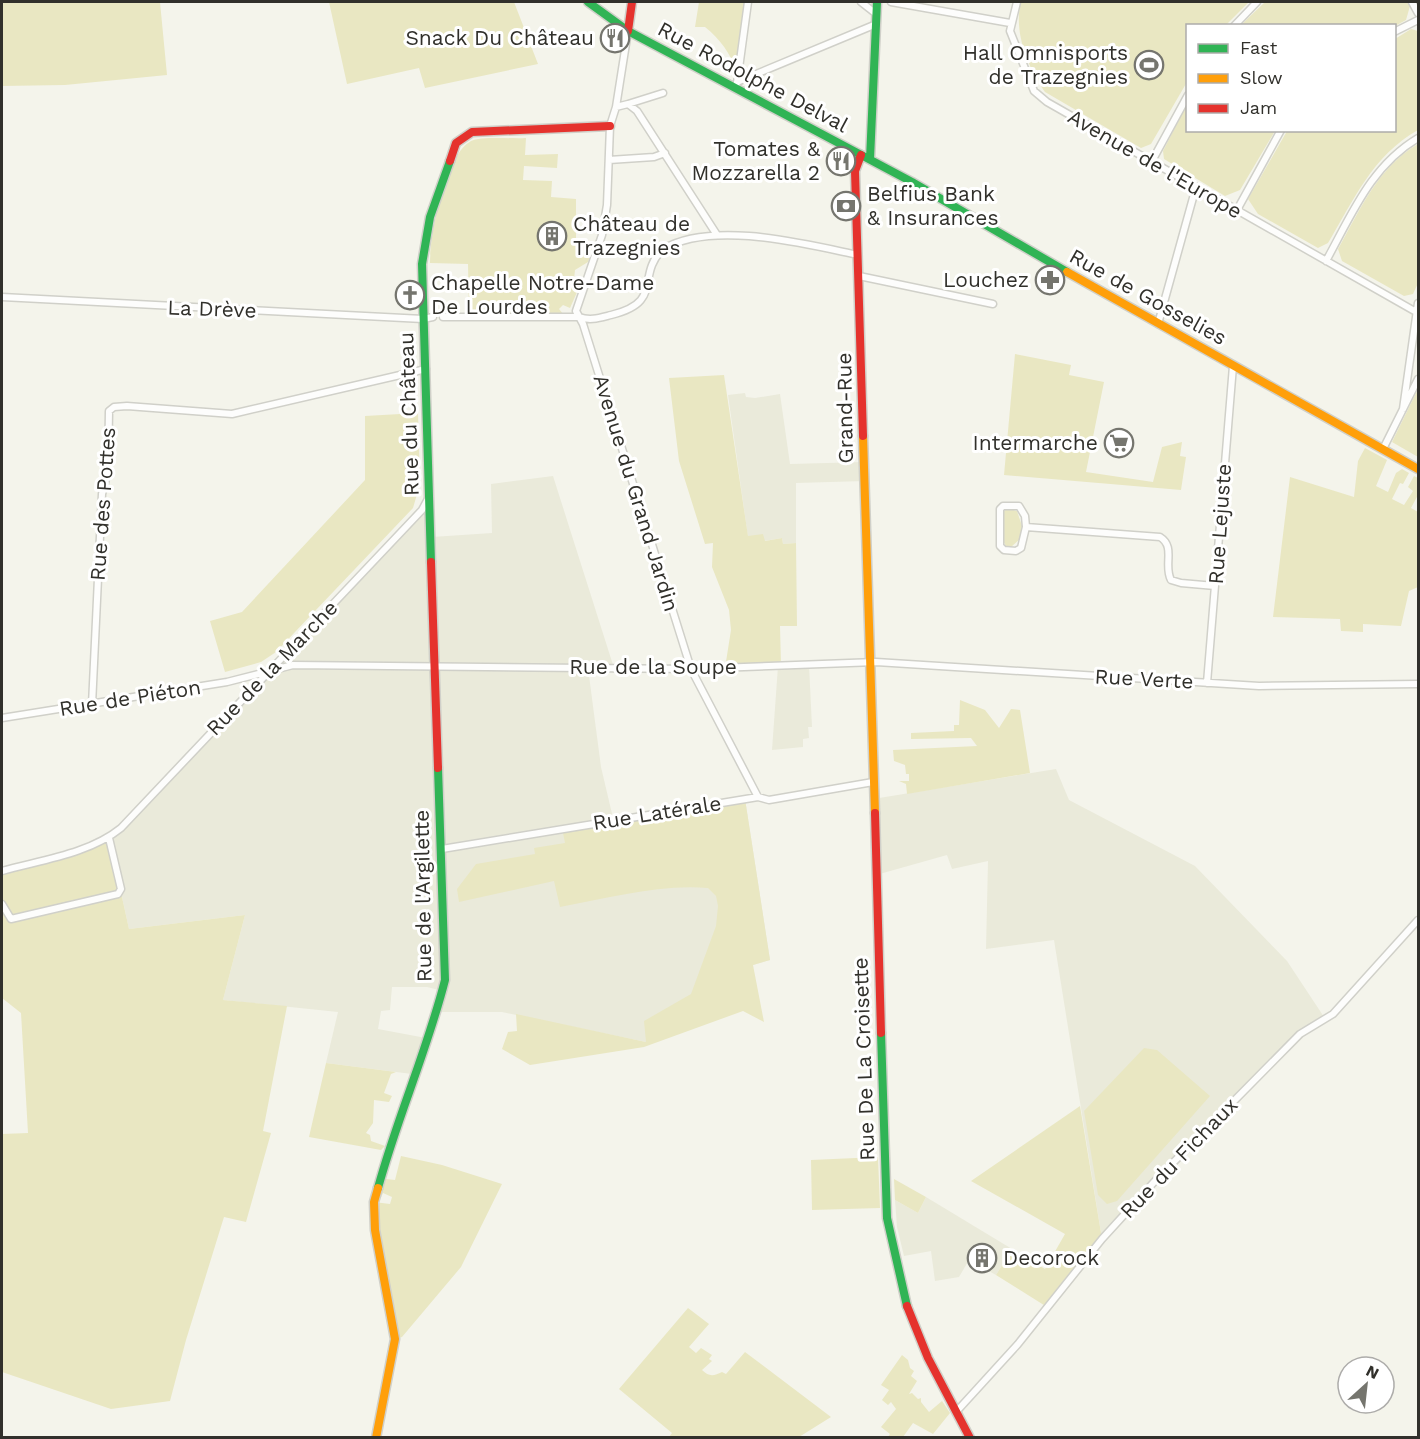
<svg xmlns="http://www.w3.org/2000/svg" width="1420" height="1439" font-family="'Work Sans',sans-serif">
<rect width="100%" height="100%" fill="#f4f4eb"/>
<path fill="#eaeada" d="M 745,393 L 746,397 L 755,398 L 780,394 L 790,464 L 864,462 L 865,481 L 796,483 L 796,543 L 783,544 L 782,538 L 764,541 L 748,537 L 728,395 Z
M 553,476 L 614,668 L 588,668 L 601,767 L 613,818 L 745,799 L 770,960 L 753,965 L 646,1042 L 502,1012 L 437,1012 L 443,991 L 427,987 L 392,987 L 390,1010 L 381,1011 L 378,1029 L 426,1038 L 412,1074 L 326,1063 L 338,1012 L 223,1000 L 245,915 L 129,929 L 109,838 L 422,510 L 430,495 L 432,537 L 492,533 L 491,484 Z
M 809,665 L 812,727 L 808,727 L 809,738 L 803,739 L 803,747 L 772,750 L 778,666 Z
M 1056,769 L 1069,800 L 1195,866 L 1287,961 L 1326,1020 L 1300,1034 L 1102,1239 L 1054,940 L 986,949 L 988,861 L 952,869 L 947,855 L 876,875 L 873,799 Z
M 926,1197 L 1012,1249 L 996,1275 L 969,1260 L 959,1277 L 935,1281 L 931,1251 L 904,1256 L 897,1227 L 895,1200 L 918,1213 Z"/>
<path fill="#e9e7c2" d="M 2,2 L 160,2 L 167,75 L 65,85 L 2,86 Z
M 329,2 L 514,2 L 538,64 L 425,88 L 419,68 L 347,84 Z
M 699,2 L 745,2 L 737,71 C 729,52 721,40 705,27 L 695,27 Z
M 1021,2 L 1249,2 L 1226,25 L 1188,26 L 1187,82 L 1151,144 L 1141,148 L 1045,92 C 1028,68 1013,31 1021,2 Z
M 1265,2 L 1407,2 L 1410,6 L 1406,20 L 1395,26 L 1241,25 Z
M 1411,29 L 1418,31 L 1418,130 C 1372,156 1354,200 1328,243 L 1318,248 L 1258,214 L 1248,199 L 1287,131 L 1394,130 L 1395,39 Z
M 1187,104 L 1188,130 L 1275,131 L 1240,190 L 1225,196 L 1164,159 L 1163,151 Z
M 526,138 L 525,155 L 558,154 L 557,168 L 524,166 L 523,180 L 552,181 L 551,197 L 576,199 L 576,240 L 596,243 L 588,262 L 575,270 L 573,289 L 578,290 L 570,308 L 563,305 L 559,309 L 564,315 L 469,314 L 468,264 L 430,263 C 430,235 445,155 471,141 C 480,136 514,139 526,138 Z
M 1418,144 L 1418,283 L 1413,294 L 1404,296 L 1342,261 L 1338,249 C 1360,210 1378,167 1418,144 Z
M 1015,354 L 1071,365 L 1069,375 L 1104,382 L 1086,472 L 1153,482 L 1162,447 L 1182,442 L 1180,456 L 1186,457 L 1181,490 L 1004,475 Z
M 724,375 L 748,536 L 763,534 L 765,541 L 782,538 L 783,544 L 796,543 L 797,626 L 780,626 L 781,666 L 725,668 L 731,630 L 729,610 L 712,567 L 713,543 L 705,544 L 679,461 L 669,378 Z
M 1418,389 L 1418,457 L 1392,442 Z
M 418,413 L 420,484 L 413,508 L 276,652 L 261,662 L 225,672 L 210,621 L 242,612 L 365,480 L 365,416 Z
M 1365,448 L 1387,460 L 1376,486 L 1388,492 L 1396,473 L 1402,469 L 1409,473 L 1403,484 L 1400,483 L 1392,499 L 1404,505 L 1413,491 L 1408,487 L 1414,476 L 1418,478 L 1418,495 L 1411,508 L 1418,512 L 1418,587 L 1409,591 L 1401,626 L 1363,624 L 1363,632 L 1341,631 L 1340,619 L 1273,617 L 1290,477 L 1354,497 L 1358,461 Z
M 1007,508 L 1017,511 L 1022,526 L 1020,539 L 1011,547 L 1006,546 L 1003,541 L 1003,512 Z
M 960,700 L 985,710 L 999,728 L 1011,709 L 1020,710 L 1030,773 L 907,794 L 906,784 L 899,781 L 909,781 L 909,774 L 906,774 L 905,765 L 894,761 L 893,750 L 977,746 L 971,738 L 911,739 L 911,733 L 954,731 L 954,725 L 959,725 Z
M 745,799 L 770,960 L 753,965 L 764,1022 L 743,1011 L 644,1047 L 530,1065 L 502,1049 L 508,1032 L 517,1031 L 516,1014 L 646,1042 L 644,1021 L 691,994 L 716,926 L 718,906 L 716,896 L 708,888 C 659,884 609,898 560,907 L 554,881 L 459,902 L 457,889 L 476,864 L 535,854 L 534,848 L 565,843 L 562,828 Z
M 109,838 L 129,929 L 245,915 L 223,1000 L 287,1006 L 263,1131 L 271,1133 L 246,1222 L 224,1217 L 186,1340 L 170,1401 L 111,1409 L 2,1372 L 2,1134 L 28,1133 L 21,1013 L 2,998 L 2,871 L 93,846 Z
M 1144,1048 L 1157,1050 L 1210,1096 L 1117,1201 L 1107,1204 L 1098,1195 L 1084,1111 Z
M 326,1063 L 396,1072 L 391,1074 L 384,1093 L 392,1096 L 389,1102 L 374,1100 L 373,1123 L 366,1133 L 370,1135 L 371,1141 L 385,1146 L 381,1150 L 309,1137 Z
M 1080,1106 L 1102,1239 L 1047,1307 L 996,1275 L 1012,1249 L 1045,1269 L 1065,1234 L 971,1181 Z
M 401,1156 L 442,1165 L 502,1184 L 461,1267 L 402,1337 L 395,1339 L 374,1202 L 390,1204 L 392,1197 L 383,1193 L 380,1200 L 386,1179 L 395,1180 Z
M 878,1157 L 880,1208 L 812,1210 L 811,1160 Z
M 894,1179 L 926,1197 L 918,1213 L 895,1200 Z
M 688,1308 L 709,1324 L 689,1347 L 696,1353 L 701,1348 L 712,1355 L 709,1359 L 712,1361 L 702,1370 C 709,1377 714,1376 722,1372 L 726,1374 L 745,1352 L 831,1417 L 799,1437 L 669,1437 L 672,1433 L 619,1389 Z
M 902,1355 L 908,1360 L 910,1368 L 914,1371 L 911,1376 L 917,1381 L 909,1394 L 912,1393 L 918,1399 L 921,1398 L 921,1402 L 929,1412 L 942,1401 L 950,1413 L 933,1434 L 913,1423 L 903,1437 L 888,1437 L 890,1434 L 881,1427 L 896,1409 L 891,1402 L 888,1405 L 882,1400 L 889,1390 L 881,1385 Z"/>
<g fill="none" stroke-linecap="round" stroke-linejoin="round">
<g stroke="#d0d0c9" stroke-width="9">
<path id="street" d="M 861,2 L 875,13
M 891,2 L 1010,23
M 1017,2 L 1010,31 L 1034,91 L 1047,102 L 1418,313
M 1412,2 L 1418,13
M 1234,26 L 1257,2
M 628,31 L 616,107 L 610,126 L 607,205 L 602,235 L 576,311 L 583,324 L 691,669 L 758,797
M 1394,32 L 1418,20
M 737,82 L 874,25
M 737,83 L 748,2
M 628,104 L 663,93
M 616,107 L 628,104 L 637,111 L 717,235
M 609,160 L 654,157 L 665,153
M 1152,161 L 1188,95
M 1237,210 L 1281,130
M 1326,261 C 1352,214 1371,166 1418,138
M 859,276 L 993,304
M 2,297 L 423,319 L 433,317
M 443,317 L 579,317 C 590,321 599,318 611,315 C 665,302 635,276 663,249 C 713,220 805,244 858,255
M 1158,324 L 1196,187
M 1403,409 L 1418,303
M 1383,449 L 1418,379
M 1026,527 L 1025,516 L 1019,506 L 1003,506 L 1000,509 L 1000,546 L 1004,550 L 1016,551 L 1021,548 L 1026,527 L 1160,537 C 1176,547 1163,565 1171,580 L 1181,583 L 1215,586
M 1207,683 L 1233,366
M 92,705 L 102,494 L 108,471 L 109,411 L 114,407 L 127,406 L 232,414 L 426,369
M 2,718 L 227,682 L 293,665 L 691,669 L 876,662 L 1259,686 L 1418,684
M 442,849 L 758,797 L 769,800 L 873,782
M 2,871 C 41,860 89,854 121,828 L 422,510 L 428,499
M 2,904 L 11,919 L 118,894 L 121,889 L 109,838
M 956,1412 L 1018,1344 L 1102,1239 L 1155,1181 L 1300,1034 L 1333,1014 L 1418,920"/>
</g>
<g stroke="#d0d0c9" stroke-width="11">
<path id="fast" d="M 588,2 L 628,31 L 912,182 L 1067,272
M 870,159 L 877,2
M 431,562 L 422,264 L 430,217 L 450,161
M 881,1033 L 887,1218 L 907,1306
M 378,1188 C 397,1118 427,1051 445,980 L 438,768"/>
</g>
<g stroke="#d0d0c9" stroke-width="11">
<path id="slow" d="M 1067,272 L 1418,469
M 863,436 L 875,813
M 376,1438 L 395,1339 L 375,1230 L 374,1202 L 378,1188"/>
</g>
<g stroke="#d0d0c9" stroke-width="11">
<path id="jam" d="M 628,31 L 632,2
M 861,155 L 855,171 L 863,436
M 450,161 L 456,143 L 472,132 L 610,126
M 431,562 L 438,768
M 875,813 L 881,1033
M 907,1306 L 928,1358 L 970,1438"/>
</g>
<use href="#street" stroke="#fdfdfc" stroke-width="6"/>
<use href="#fast" stroke="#30b455" stroke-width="8"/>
<use href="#slow" stroke="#ff9f0a" stroke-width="8"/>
<use href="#jam" stroke="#e5322d" stroke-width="8"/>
</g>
<defs>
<g id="restaurant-ring" transform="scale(1.5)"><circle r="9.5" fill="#fff" stroke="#75756e" stroke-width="1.5"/><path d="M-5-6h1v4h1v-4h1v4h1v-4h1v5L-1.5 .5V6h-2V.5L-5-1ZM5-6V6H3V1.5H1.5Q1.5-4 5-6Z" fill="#75756e"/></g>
<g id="stadium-ring" transform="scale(1.5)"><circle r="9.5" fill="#fff" stroke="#75756e" stroke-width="1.5"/><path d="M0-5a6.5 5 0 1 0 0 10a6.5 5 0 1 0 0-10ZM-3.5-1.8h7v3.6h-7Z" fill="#75756e"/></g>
<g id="bank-ring" transform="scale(1.5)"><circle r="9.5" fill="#fff" stroke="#75756e" stroke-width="1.5"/><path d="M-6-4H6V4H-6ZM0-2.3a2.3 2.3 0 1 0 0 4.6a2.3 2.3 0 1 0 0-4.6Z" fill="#75756e"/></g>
<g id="building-ring" transform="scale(1.5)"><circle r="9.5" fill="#fff" stroke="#75756e" stroke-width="1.5"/><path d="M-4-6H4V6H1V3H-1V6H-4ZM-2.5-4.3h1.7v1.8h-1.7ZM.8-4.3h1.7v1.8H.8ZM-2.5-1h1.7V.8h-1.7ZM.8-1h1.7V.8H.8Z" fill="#75756e"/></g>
<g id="pharmacy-ring" transform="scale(1.5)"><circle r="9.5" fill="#fff" stroke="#75756e" stroke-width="1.5"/><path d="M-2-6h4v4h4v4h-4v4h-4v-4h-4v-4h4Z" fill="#75756e"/></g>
<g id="church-ring" transform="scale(1.5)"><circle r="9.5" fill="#fff" stroke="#75756e" stroke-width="1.5"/><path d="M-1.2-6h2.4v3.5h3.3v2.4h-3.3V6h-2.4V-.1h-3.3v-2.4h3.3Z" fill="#75756e"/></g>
<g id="supermarket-ring" transform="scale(1.5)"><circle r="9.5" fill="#fff" stroke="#75756e" stroke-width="1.5"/><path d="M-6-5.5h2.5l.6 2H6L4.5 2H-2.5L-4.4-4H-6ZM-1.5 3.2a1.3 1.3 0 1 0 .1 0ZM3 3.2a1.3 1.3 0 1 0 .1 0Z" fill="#75756e"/></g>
</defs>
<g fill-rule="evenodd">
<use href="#restaurant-ring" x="615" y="38"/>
<use href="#stadium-ring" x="1149" y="65"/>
<use href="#restaurant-ring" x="841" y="161"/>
<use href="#bank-ring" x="846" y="206"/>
<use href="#building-ring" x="552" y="236"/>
<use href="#pharmacy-ring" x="1050" y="280"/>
<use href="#church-ring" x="410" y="295"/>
<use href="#supermarket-ring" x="1119" y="443"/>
<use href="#building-ring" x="982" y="1258"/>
</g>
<g text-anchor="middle" stroke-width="6" stroke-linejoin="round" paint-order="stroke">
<g font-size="21" fill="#31302b" stroke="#fff" text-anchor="end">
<text x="594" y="45">Snack Du Château</text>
<text x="1128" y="60">Hall Omnisports<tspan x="1128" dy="24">de Trazegnies</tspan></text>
<text x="820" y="156">Tomates &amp;<tspan x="820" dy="24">Mozzarella 2</tspan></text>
<text x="867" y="201" text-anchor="start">Belfius Bank<tspan x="867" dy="24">&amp; Insurances</tspan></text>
<text x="573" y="231" text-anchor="start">Château de<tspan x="573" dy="24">Trazegnies</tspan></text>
<text x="1029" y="287">Louchez</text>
<text x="431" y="290" text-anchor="start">Chapelle Notre-Dame<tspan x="431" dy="24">De Lourdes</tspan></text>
<text x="1098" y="450">Intermarche</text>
<text x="1003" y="1265" text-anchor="start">Decorock</text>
</g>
<g font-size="21" fill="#31302b" stroke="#fff">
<text transform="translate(753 77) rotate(28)" y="7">Rue Rodolphe Delval</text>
<text transform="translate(1155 164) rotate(30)" y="7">Avenue de l'Europe</text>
<text transform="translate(1148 297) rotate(29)" y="7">Rue de Gosselies</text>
<text transform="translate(212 309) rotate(2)" y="7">La Drève</text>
<text transform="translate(845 408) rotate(-91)" y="7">Grand-Rue</text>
<text transform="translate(409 414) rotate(-92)" y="7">Rue du Château</text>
<text transform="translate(636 493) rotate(73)" y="7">Avenue du Grand Jardin</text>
<text transform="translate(103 504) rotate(-86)" y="7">Rue des Pottes</text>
<text transform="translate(1220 524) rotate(-86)" y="7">Rue Lejuste</text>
<text x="653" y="674">Rue de la Soupe</text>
<text transform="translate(272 668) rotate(-46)" y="7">Rue de la Marche</text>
<text transform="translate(1144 679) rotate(3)" y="7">Rue Verte</text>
<text transform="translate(130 698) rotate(-9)" y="7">Rue de Piéton</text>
<text transform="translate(657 813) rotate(-9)" y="7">Rue Latérale</text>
<text transform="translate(423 896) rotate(-91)" y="7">Rue de l'Argilette</text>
<text transform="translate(864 1059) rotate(-92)" y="7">Rue De La Croisette</text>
<text transform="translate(1179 1158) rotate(-46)" y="7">Rue du Fichaux</text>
</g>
</g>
<rect width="1420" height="1439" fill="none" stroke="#31302b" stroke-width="6"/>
<rect x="1186" y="24" width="210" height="108" fill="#ffffff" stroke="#adacaa" stroke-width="1.5"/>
<rect x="1198" y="44" width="30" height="9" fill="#30b455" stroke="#adacaa" stroke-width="1.5"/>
<text x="1240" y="54" font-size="18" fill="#31302b">Fast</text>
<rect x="1198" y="74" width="30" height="9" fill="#ff9f0a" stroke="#adacaa" stroke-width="1.5"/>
<text x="1240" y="84" font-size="18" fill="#31302b">Slow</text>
<rect x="1198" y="104" width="30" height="9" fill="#e5322d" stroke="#adacaa" stroke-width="1.5"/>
<text x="1240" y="114" font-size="18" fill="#31302b">Jam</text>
<g transform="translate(1366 1385) rotate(27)"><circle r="28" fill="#ffffff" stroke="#adacaa" stroke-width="1.5"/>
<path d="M0-4.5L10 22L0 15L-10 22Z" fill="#75756e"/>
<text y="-9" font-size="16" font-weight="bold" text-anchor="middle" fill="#31302b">N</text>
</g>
</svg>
